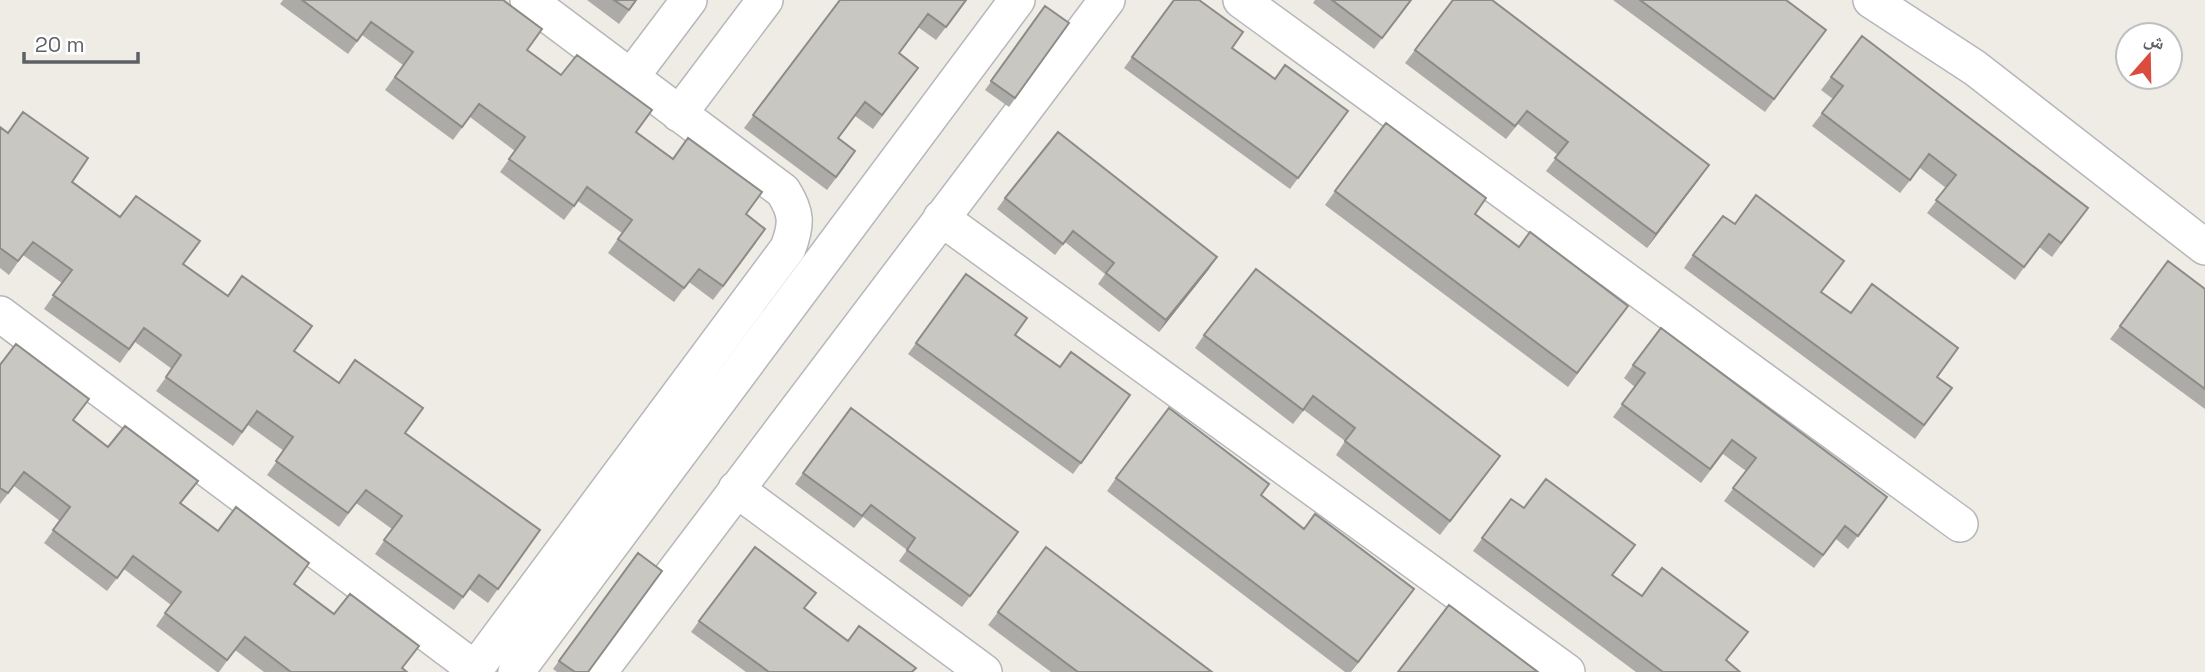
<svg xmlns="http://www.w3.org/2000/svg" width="2205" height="672" font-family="'Space Grotesk','Noto Naskh Arabic',sans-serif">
<rect width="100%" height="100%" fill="#eeece5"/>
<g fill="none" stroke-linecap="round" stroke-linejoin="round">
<g stroke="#b5b7ba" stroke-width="38">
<path id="street" d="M 1241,0 L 1960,524
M 1871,0 L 1975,68 L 2205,247
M 631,77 L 689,0
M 679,114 L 765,0
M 941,218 L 1567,672
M 0,314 L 475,669
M 736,489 L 984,672
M 473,672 L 788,248 C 797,224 797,213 783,191 L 528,0
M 516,672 L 1017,0
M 599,672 L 1107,0"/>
</g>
<use href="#street" stroke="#fff" stroke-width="35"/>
</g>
<path fill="#adaba7" d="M 283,0 L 503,0 L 527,50 L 746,215 L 756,243 L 713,300 L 689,282 L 674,302 L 608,253 L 622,233 L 578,201 L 564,220 L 500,172 L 515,151 L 470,117 L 453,140 L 385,90 L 403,65 L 362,35 L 348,54 L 280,4 Z
M 587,0 L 637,0 L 619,24 Z
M 840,0 L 967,0 L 936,40 L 918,27 L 899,53 L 908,81 L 873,129 L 855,116 L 838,139 L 846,165 L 827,190 L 744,128 Z
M 1174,0 L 1232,48 L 1275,79 L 1348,111 L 1290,189 L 1124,68 Z
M 1315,0 L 1411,0 L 1374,49 L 1313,3 Z
M 1613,0 L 1786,0 L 1826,30 L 1765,112 Z
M 1045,6 L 1069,23 L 1009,107 L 985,90 Z
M 1415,50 L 1700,178 L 1647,248 L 1546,171 L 1558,155 L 1518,124 L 1506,139 L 1405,63 Z
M 1831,77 L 2088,208 L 2052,257 L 2039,247 L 2015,280 L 1927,213 L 1946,188 L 1920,168 L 1900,193 L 1812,126 L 1833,99 L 1821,90 Z
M 0,127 L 184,264 L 294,351 L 405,433 L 540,530 L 488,603 L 469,589 L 454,610 L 375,554 L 392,529 L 356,503 L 339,527 L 267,475 L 284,451 L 248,425 L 233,446 L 156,391 L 172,369 L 135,342 L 120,363 L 44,309 L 62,283 L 23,255 L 9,275 L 0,268 Z
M 1335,191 L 1475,214 L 1519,247 L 1628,306 L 1568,387 L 1325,205 Z
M 1005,198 L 1209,269 L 1159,332 L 1098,284 L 1105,274 L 1065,242 L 1055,255 L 997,209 Z
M 1693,255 L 1822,292 L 1952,388 L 1915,439 L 1684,268 Z
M 966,274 L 1015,335 L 1060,367 L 1130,395 L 1073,474 L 908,354 Z
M 2205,289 L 2205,409 L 2110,339 L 2120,326 Z
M 1204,335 L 1490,469 L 1440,535 L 1336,455 L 1345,441 L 1304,410 L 1293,424 L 1195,348 Z
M 0,365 L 108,447 L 198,481 L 181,503 L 218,531 L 294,584 L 407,672 L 264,672 L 235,650 L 219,672 L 217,672 L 156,626 L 171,605 L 124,569 L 107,591 L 44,543 L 60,521 L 14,486 L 0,504 Z
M 1633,365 L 1887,497 L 1848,549 L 1836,539 L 1814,568 L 1724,501 L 1746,471 L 1723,454 L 1701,483 L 1613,417 L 1635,387 L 1624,378 Z
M 803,473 L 1018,532 L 962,607 L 899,561 L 907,550 L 863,517 L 854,528 L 795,484 Z
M 1116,478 L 1261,496 L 1404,603 L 1351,672 L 1345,672 L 1107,491 Z
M 1511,499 L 1524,508 L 1625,559 L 1613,575 L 1727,661 L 1740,672 L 1636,672 L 1473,551 Z
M 638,553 L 589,672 L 557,672 L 553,669 Z
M 805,609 L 848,641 L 913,672 L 746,672 L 691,632 L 699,621 Z
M 998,612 L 1212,672 L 1051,672 L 988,625 Z"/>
<path fill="#8d8b88" d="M 1709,165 L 1700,178 L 1647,248 L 1656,234 Z
M 1217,257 L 1209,269 L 1159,332 L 1166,320 Z
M 1414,589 L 1404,603 L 1351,672 L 1358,662 Z"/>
<path fill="#c9c7c2" stroke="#8d8b88" stroke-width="2" d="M 302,0 L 503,0 L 542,29 L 527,50 L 561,75 L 577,55 L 652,110 L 636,132 L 673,159 L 688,138 L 762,192 L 746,214 L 765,229 L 723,286 L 699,269 L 684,288 L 618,239 L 632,220 L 587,187 L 574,206 L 509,159 L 525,137 L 479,104 L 462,127 L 395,77 L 413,52 L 371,22 L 357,41 Z
M 614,0 L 636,0 L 629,10 Z
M 840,0 L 966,0 L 946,27 L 928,14 L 899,53 L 918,68 L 882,115 L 865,102 L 838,138 L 855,151 L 836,177 L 753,115 Z
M 1174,0 L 1199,0 L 1243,32 L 1232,48 L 1275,79 L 1285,65 L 1348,111 L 1298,178 L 1132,57 Z
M 1332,0 L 1411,0 L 1382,38 Z
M 1453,0 L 1492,0 L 1709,165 L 1656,234 L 1555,158 L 1568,142 L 1527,111 L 1515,126 L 1415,50 Z
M 1640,0 L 1786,0 L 1826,30 L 1774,99 Z
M 1045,6 L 1069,23 L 1015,98 L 991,81 Z
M 1862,36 L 2088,208 L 2061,243 L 2049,234 L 2024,267 L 1936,200 L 1956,175 L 1929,154 L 1910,180 L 1822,113 L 1843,86 L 1831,77 Z
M 23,112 L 88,158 L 72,182 L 120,217 L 136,196 L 200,241 L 183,264 L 228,296 L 242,276 L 312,326 L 294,351 L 339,383 L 355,360 L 423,408 L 405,433 L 540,530 L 498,589 L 479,575 L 463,597 L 384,540 L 402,516 L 366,490 L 348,513 L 276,461 L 293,437 L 257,411 L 242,432 L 166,377 L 181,355 L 144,328 L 129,349 L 53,295 L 72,270 L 33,242 L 18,261 L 0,248 L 0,127 L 8,133 Z
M 1386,123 L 1486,198 L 1475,214 L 1519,247 L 1530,232 L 1628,306 L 1577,373 L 1335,191 Z
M 1058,132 L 1217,257 L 1166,320 L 1106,273 L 1114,263 L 1073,231 L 1063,244 L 1005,198 Z
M 1756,195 L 1844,261 L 1821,292 L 1851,313 L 1872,284 L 1958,348 L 1937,377 L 1952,388 L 1924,425 L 1693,255 L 1723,216 L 1735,224 Z
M 2168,261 L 2205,289 L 2205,389 L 2120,326 Z
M 1256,269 L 1500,456 L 1450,521 L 1345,441 L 1355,428 L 1313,396 L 1303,410 L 1204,335 Z
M 966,274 L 1027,318 L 1015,335 L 1060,367 L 1071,352 L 1130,395 L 1081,463 L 916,343 Z
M 1661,328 L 1887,497 L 1858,536 L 1845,526 L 1823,555 L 1733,488 L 1756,458 L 1732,440 L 1710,469 L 1622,404 L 1645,373 L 1633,365 Z
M 16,344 L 89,399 L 73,420 L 108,447 L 125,426 L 198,481 L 180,503 L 218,531 L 236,507 L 309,563 L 294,584 L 334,614 L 350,594 L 419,646 L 402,668 L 407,672 L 291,672 L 245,637 L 227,660 L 165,613 L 181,592 L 133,556 L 117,578 L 53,530 L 70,507 L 24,472 L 8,493 L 0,488 L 0,365 Z
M 851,408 L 1018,532 L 970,596 L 907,550 L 915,538 L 871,505 L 862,516 L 803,473 Z
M 1169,408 L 1269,484 L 1261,495 L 1304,529 L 1315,514 L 1414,589 L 1358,662 L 1116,478 Z
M 1546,479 L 1635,545 L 1612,575 L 1642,596 L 1662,568 L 1748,632 L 1726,660 L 1740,672 L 1663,672 L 1482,538 L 1511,499 L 1524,508 Z
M 755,547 L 816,593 L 804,608 L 848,641 L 859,626 L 916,668 L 912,672 L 769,672 L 699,621 Z
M 1046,547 L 1212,672 L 1078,672 L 998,612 Z
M 638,553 L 662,571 L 588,672 L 575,672 L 559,661 Z
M 1449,605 L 1538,672 L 1398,672 Z"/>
<g transform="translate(2149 56) rotate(20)"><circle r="33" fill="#ffffff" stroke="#bebfc1" stroke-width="2"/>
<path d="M0-5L12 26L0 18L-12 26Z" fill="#da4c3e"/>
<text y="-10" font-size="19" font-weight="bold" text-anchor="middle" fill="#5d6064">ش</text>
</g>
<path d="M24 52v10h114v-10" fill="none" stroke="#5d6064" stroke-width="3.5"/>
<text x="35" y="52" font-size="21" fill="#5d6064" stroke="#ffffff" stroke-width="5" paint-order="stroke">20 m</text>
</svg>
